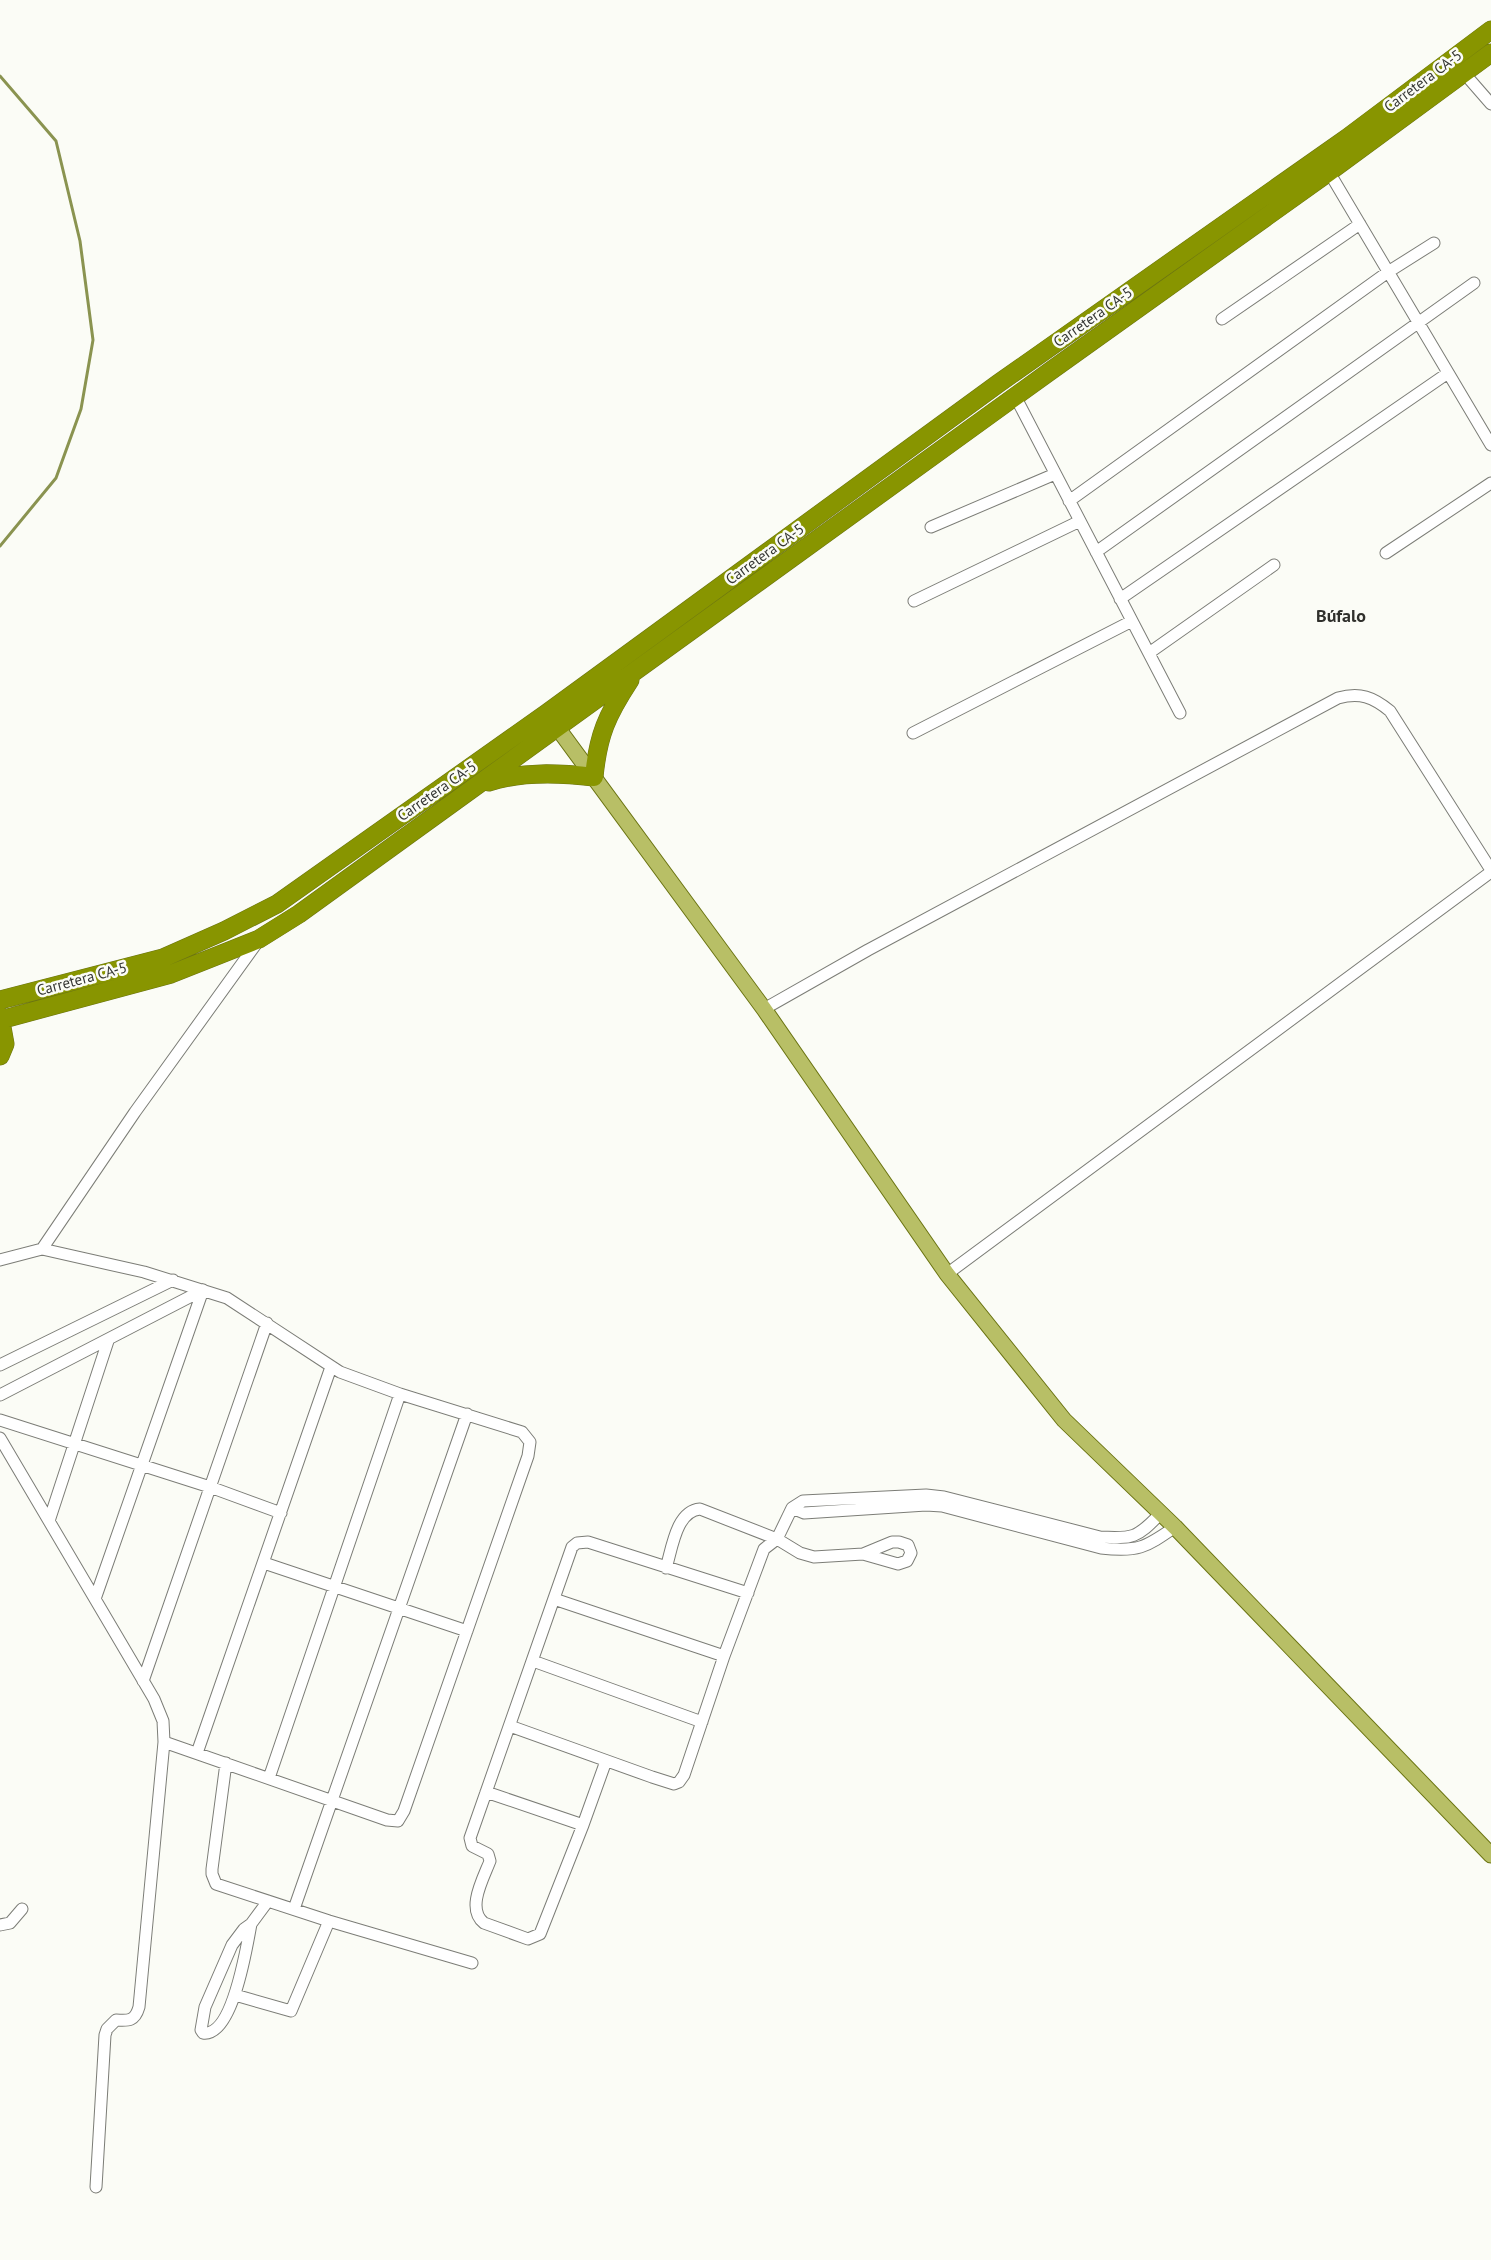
<svg xmlns="http://www.w3.org/2000/svg" width="1491" height="2260" font-family="'PT Sans',sans-serif">
<rect width="100%" height="100%" fill="#fbfcf6"/>
<g fill="none" stroke-linecap="round" stroke-linejoin="round">
<path stroke="#8a9350" stroke-width="3" d="M 0,76 L 56,141 L 80,241 L 93,340 L 81,409 L 56,478 L 0,546"/>
<g stroke="#7c7d77" stroke-width="13">
<path id="minor" d="M 1464,73 L 1491,104
M 1329,172 L 1491,445
M 1222,319 L 1360,224
M 1015,396 L 1180,713
M 1069,501 L 1388,272 L 1434,243
M 931,527 L 1055,474
M 1096,552 L 1474,283
M 1386,553 L 1491,483
M 1120,599 L 1448,373
M 914,601 L 1080,521
M 1149,653 L 1274,565
M 913,733 L 1132,621
M 764,1009 L 868,950 L 1338,698 C 1360,692 1373,697 1390,711 L 1491,870
M 42,1249 L 144,1272 L 227,1298 L 340,1372 L 400,1394 L 522,1432 L 530,1442 L 528,1456 L 404,1811 L 398,1821 L 387,1820 L 164,1742
M 0,1260 L 42,1249 L 135,1112 L 259,940
M 947,1274 L 1491,872
M 0,1365 L 173,1280
M 0,1395 L 203,1290
M 0,1420 L 210,1487 L 281,1513
M 0,1438 L 154,1699 L 163,1721 L 164,1742 L 139,2007 C 135,2021 129,2021 116,2020 L 107,2029 L 105,2035 L 96,2187
M 792,1508 L 804,1513 L 926,1505 L 942,1506 L 1101,1548 C 1138,1552 1145,1548 1175,1527
M 49,1521 L 108,1341
M 264,1563 L 467,1631
M 666,1568 C 672,1549 676,1511 700,1509 L 777,1539 L 800,1553 L 814,1557 L 863,1554 L 892,1542 L 899,1542 L 908,1545 L 911,1553 L 907,1561 L 898,1564 L 863,1554
M 95,1599 L 203,1290
M 554,1599 L 724,1656
M 533,1661 L 702,1722
M 143,1681 L 267,1323
M 510,1726 L 652,1777 L 674,1784 L 679,1782 L 684,1775 L 724,1656 L 764,1549 L 777,1539 L 792,1508 L 803,1501 L 926,1495 L 944,1497 L 1100,1537 C 1133,1539 1137,1538 1160,1514
M 197,1753 L 331,1367
M 606,1761 L 583,1825 L 540,1934 L 528,1939 L 484,1923 C 466,1909 483,1879 490,1861 L 488,1854 L 472,1846 L 470,1838 L 572,1547 L 577,1543 L 588,1542 L 748,1593
M 226,1763 L 212,1869 L 212,1874 L 216,1884 L 329,1921 L 472,1963
M 269,1778 L 400,1394
M 486,1792 L 583,1825
M 294,1909 L 467,1414
M 251,1924 C 247,1945 233,2037 203,2033 L 201,2030 L 205,2007 L 232,1945 L 244,1929 L 251,1924 L 268,1901
M 0,1925 L 10,1923 L 22,1909
M 235,1995 L 291,2011 L 329,1921"/>
</g>
<g stroke="#6b7412" stroke-width="17">
<path id="major" d="M 551,719 L 764,1009 L 947,1274 L 1064,1420 L 1175,1527 L 1491,1855"/>
</g>
<g stroke="#6b7412" stroke-width="19">
<path id="highway" d="M 489,782 C 522,771 560,773 594,777 C 598,735 607,715 630,680
M 0,1000 L 163,958 L 224,931 L 277,904 L 547,713 L 999,383 L 1347,138 L 1491,30
M 0,1016 L 5,1044 L 0,1056
M 0,1020 L 171,974 L 259,939 L 299,914 L 1049,372 L 1329,172 L 1491,53"/>
</g>
<use href="#minor" stroke="#fff" stroke-width="11"/>
<use href="#major" stroke="#b8bf66" stroke-width="15"/>
<use href="#highway" stroke="#889500" stroke-width="18"/>
</g>
<g text-anchor="middle" stroke-width="5" stroke-linejoin="round" paint-order="stroke">
<g font-size="15" fill="#363734" stroke="#fbfcf6">
<text transform="translate(1423 81) rotate(-37)" y="5">Carretera CA-5</text>
<text transform="translate(1093 317) rotate(-35)" y="5">Carretera CA-5</text>
<text transform="translate(765 554) rotate(-36)" y="5">Carretera CA-5</text>
<text transform="translate(437 791) rotate(-35)" y="5">Carretera CA-5</text>
<text transform="translate(82 979) rotate(-15)" y="5">Carretera CA-5</text>
</g>
<g font-size="18" font-weight="bold" fill="#30302c" stroke="#fbfcf6">
<text x="1341" y="622">Búfalo</text>
</g>
</g>
</svg>
